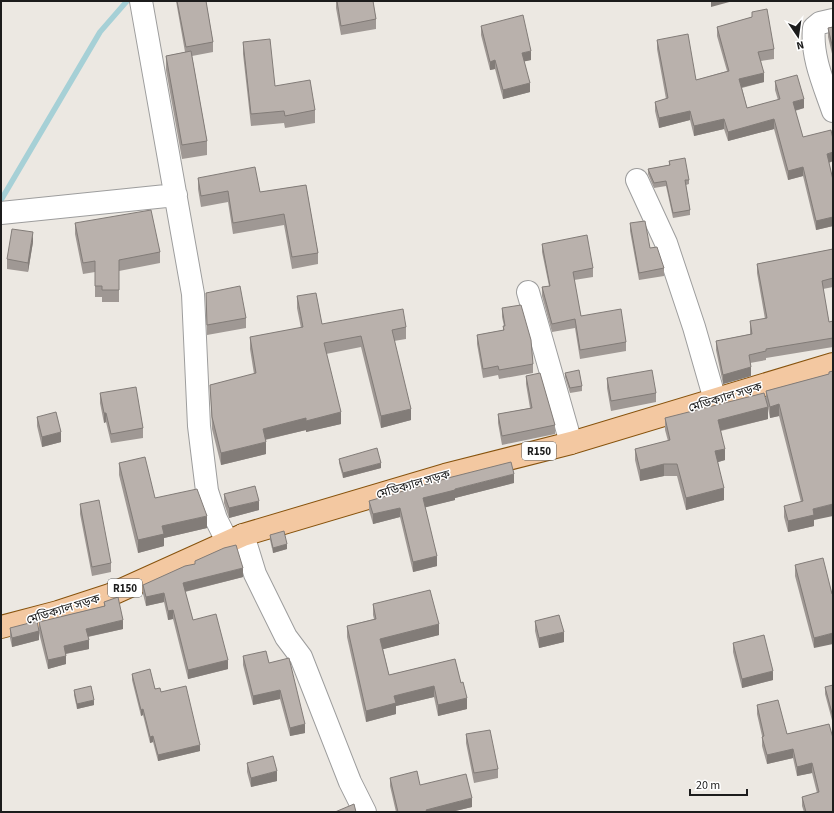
<svg xmlns="http://www.w3.org/2000/svg" width="834" height="813" font-family="'Source Sans 3','Noto Sans Bengali',sans-serif">
<rect width="100%" height="100%" fill="#ece8e2"/>
<g fill="none" stroke-linecap="round" stroke-linejoin="round">
<path stroke="#a6d0d6" stroke-width="5.5" d="M 1,200 L 100,32 L 127,1"/>
<g stroke="#9d9d9d" stroke-width="24">
<path id="minor" d="M 141,1 L 193,294 L 199,426 L 207,491 L 216,519 L 227,541
M 833,20 L 820,23 L 814,28 C 811,56 824,85 833,111
M 637,180 L 666,243 L 694,327 L 715,400
M 1,213 L 176,195
M 528,292 L 571,443
M 243,535 L 255,574 L 286,637 L 301,657 L 350,782 L 365,812"/>
</g>
<g stroke="#87530d" stroke-width="24">
<path id="major" d="M 1,627 L 58,612 L 110,595 L 243,535 L 445,475 L 571,443 L 833,364"/>
</g>
<use href="#minor" stroke="#fff" stroke-width="22"/>
<use href="#major" stroke="#f3c8a1" stroke-width="22"/>
</g>
<path fill="#9f9894" d="M 176,1 L 206,1 L 213,42 L 213,52 L 192,56 L 207,141 L 207,155 L 182,159 L 166,70 L 166,56 L 185,52 Z
M 336,1 L 373,1 L 376,19 L 376,29 L 341,35 L 336,8 Z
M 752,12 L 774,49 L 774,59 L 761,61 L 764,82 L 742,88 L 747,108 L 778,100 L 775,90 L 775,81 L 804,108 L 795,111 L 803,137 L 833,161 L 829,163 L 833,180 L 833,226 L 816,230 L 803,176 L 788,180 L 774,129 L 728,141 L 724,129 L 694,136 L 690,120 L 659,128 L 655,111 L 655,102 L 666,99 L 657,49 L 657,40 L 696,80 L 727,71 L 717,36 L 717,27 L 752,17 Z
M 481,26 L 531,60 L 524,61 L 530,92 L 503,99 L 495,69 L 490,70 L 481,35 Z
M 833,27 L 833,58 L 828,37 L 828,28 Z
M 243,42 L 275,86 L 315,110 L 315,123 L 285,128 L 284,123 L 251,126 L 243,54 Z
M 669,161 L 689,180 L 689,184 L 686,185 L 690,210 L 690,215 L 673,218 L 666,186 L 654,188 L 648,174 L 648,169 L 669,165 Z
M 198,178 L 260,192 L 306,185 L 318,253 L 318,264 L 292,269 L 284,225 L 233,234 L 228,202 L 201,207 L 198,189 Z
M 75,223 L 160,252 L 160,263 L 119,271 L 119,302 L 102,302 L 102,297 L 95,297 L 95,272 L 83,274 L 75,234 Z
M 630,223 L 664,268 L 664,276 L 639,280 L 630,231 Z
M 33,242 L 28,272 L 7,269 L 7,259 Z
M 542,244 L 593,268 L 593,277 L 574,280 L 581,316 L 626,342 L 626,351 L 580,359 L 575,328 L 552,332 L 542,296 L 542,287 L 549,286 L 542,252 Z
M 833,249 L 833,287 L 823,289 L 829,322 L 833,321 L 833,347 L 766,358 L 766,360 L 750,363 L 751,376 L 723,384 L 716,350 L 716,341 L 750,334 L 750,321 L 765,319 L 757,273 L 757,264 Z
M 206,293 L 246,318 L 246,328 L 207,335 Z
M 297,296 L 322,324 L 406,327 L 406,339 L 394,341 L 411,420 L 381,428 L 361,347 L 326,354 L 341,424 L 306,432 L 306,430 L 265,440 L 266,454 L 221,465 L 212,429 L 210,385 L 254,374 L 250,349 L 250,337 L 301,328 L 297,308 Z
M 502,308 L 533,364 L 533,373 L 499,379 L 498,375 L 483,378 L 477,344 L 477,335 L 503,330 L 503,326 L 504,326 L 502,317 Z
M 833,371 L 814,520 L 814,526 L 788,532 L 784,517 L 784,506 L 801,502 L 779,416 L 770,418 L 768,408 L 768,419 L 721,431 L 725,460 L 718,462 L 724,500 L 686,510 L 677,476 L 664,476 L 640,481 L 635,460 L 635,449 L 668,441 L 665,430 L 665,418 L 766,402 L 766,391 L 829,374 L 829,372 Z
M 565,373 L 582,386 L 582,391 L 570,393 L 565,377 Z
M 526,376 L 555,425 L 555,434 L 502,445 L 498,423 L 498,414 L 530,408 L 526,384 Z
M 607,378 L 656,393 L 656,402 L 611,411 L 607,388 Z
M 100,393 L 143,428 L 143,438 L 111,443 L 106,422 L 104,423 L 100,403 Z
M 37,417 L 61,442 L 42,447 L 37,426 Z
M 339,459 L 381,468 L 343,478 L 339,463 Z
M 119,463 L 155,498 L 207,528 L 164,538 L 164,546 L 138,553 L 119,475 Z
M 514,483 L 455,498 L 455,500 L 425,507 L 437,566 L 413,572 L 400,517 L 373,524 L 369,510 L 369,501 Z
M 224,494 L 259,510 L 229,518 L 224,503 Z
M 80,504 L 111,563 L 111,572 L 92,576 L 80,514 Z
M 270,535 L 287,549 L 273,553 L 270,540 Z
M 195,561 L 243,577 L 185,592 L 193,620 L 228,669 L 188,679 L 173,619 L 168,620 L 164,602 L 146,606 L 143,594 L 143,585 L 195,564 Z
M 795,565 L 832,594 L 814,648 L 795,576 Z
M 104,602 L 123,629 L 88,637 L 89,649 L 66,654 L 66,664 L 48,669 L 39,633 L 39,640 L 12,647 L 10,638 L 10,628 L 39,629 L 39,622 L 104,606 Z
M 373,604 L 439,635 L 383,649 L 389,675 L 455,659 L 467,709 L 438,716 L 434,697 L 396,706 L 396,714 L 366,722 L 347,637 L 347,626 L 374,619 L 373,615 Z
M 535,621 L 564,642 L 539,648 L 535,631 Z
M 733,643 L 773,680 L 742,688 L 733,652 Z
M 243,656 L 269,663 L 305,733 L 290,736 L 280,699 L 253,705 L 243,665 Z
M 132,674 L 161,692 L 200,751 L 158,761 L 153,742 L 150,743 L 143,715 L 141,716 L 132,680 Z
M 833,685 L 833,724 L 825,694 L 825,687 Z
M 74,690 L 94,705 L 77,709 L 74,695 Z
M 757,705 L 787,734 L 829,724 L 833,812 L 804,812 L 802,806 L 802,797 L 817,793 L 812,773 L 797,776 L 793,758 L 767,764 L 762,746 L 762,736 L 757,714 Z
M 466,734 L 498,769 L 498,778 L 474,783 L 466,743 Z
M 247,763 L 277,781 L 251,787 L 247,772 Z
M 390,778 L 420,785 L 472,807 L 451,812 L 396,812 L 390,786 Z"/>
<path fill="#827c78" d="M 711,1 L 733,1 L 711,7 Z
M 531,51 L 531,60 L 522,62 L 522,53 Z
M 495,60 L 495,69 L 490,70 L 490,62 Z
M 764,73 L 764,82 L 739,88 L 739,79 Z
M 530,83 L 530,92 L 503,99 L 503,90 Z
M 804,99 L 804,108 L 793,111 L 793,102 Z
M 690,111 L 690,120 L 659,128 L 659,118 Z
M 724,119 L 724,129 L 694,136 L 694,126 Z
M 774,119 L 774,129 L 728,141 L 728,132 Z
M 833,152 L 833,161 L 827,163 L 827,154 Z
M 803,167 L 803,176 L 788,180 L 788,171 Z
M 833,217 L 833,226 L 816,230 L 816,221 Z
M 33,232 L 33,242 L 28,272 L 28,263 Z
M 751,367 L 751,376 L 723,384 L 723,375 Z
M 779,404 L 779,416 L 770,418 L 770,407 Z
M 768,407 L 768,419 L 718,431 L 718,420 Z
M 411,409 L 411,420 L 381,428 L 381,416 Z
M 341,412 L 341,424 L 306,432 L 306,421 Z
M 104,413 L 106,413 L 106,422 L 104,423 Z
M 306,418 L 306,430 L 263,440 L 263,429 Z
M 61,432 L 61,442 L 42,447 L 42,437 Z
M 266,442 L 266,454 L 221,465 L 221,453 Z
M 725,449 L 725,460 L 715,463 L 715,451 Z
M 2,454 L 2,465 L 1,465 L 1,455 Z
M 381,463 L 381,468 L 343,478 L 343,473 Z
M 664,464 L 664,476 L 640,481 L 640,470 Z
M 514,474 L 514,483 L 455,498 L 455,500 L 423,508 L 423,498 L 455,489 Z
M 724,488 L 724,500 L 686,510 L 686,498 Z
M 259,501 L 259,510 L 229,518 L 229,508 Z
M 833,504 L 833,516 L 814,520 L 814,526 L 788,532 L 788,521 L 813,509 Z
M 400,508 L 400,517 L 373,524 L 373,514 Z
M 207,516 L 207,528 L 164,538 L 164,546 L 138,553 L 138,540 L 162,526 Z
M 287,544 L 287,549 L 273,553 L 273,548 Z
M 437,556 L 437,566 L 413,572 L 413,562 Z
M 243,568 L 243,577 L 183,592 L 183,583 Z
M 164,593 L 164,602 L 146,606 L 146,597 Z
M 173,610 L 173,619 L 168,620 L 168,611 Z
M 123,620 L 123,629 L 86,637 L 86,629 Z
M 439,624 L 439,635 L 380,650 L 380,639 Z
M 39,631 L 39,640 L 12,647 L 12,638 Z
M 564,632 L 564,642 L 539,648 L 539,638 Z
M 833,633 L 833,644 L 814,648 L 814,638 Z
M 89,640 L 89,649 L 64,654 L 64,646 Z
M 66,656 L 66,664 L 48,669 L 48,660 Z
M 228,660 L 228,669 L 188,679 L 188,670 Z
M 773,671 L 773,680 L 742,688 L 742,679 Z
M 434,686 L 434,697 L 396,706 L 396,714 L 366,722 L 366,711 L 394,696 Z
M 280,690 L 280,699 L 253,705 L 253,696 Z
M 467,698 L 467,709 L 438,716 L 438,705 Z
M 94,700 L 94,705 L 77,709 L 77,704 Z
M 143,709 L 143,715 L 141,716 L 141,710 Z
M 305,724 L 305,733 L 290,736 L 290,728 Z
M 153,736 L 153,742 L 150,743 L 150,737 Z
M 200,745 L 200,751 L 158,761 L 158,755 Z
M 793,749 L 793,758 L 767,764 L 767,755 Z
M 812,763 L 812,773 L 797,776 L 797,767 Z
M 277,771 L 277,781 L 251,787 L 251,778 Z
M 472,798 L 472,807 L 451,812 L 426,812 L 426,810 Z"/>
<path fill="#b9b1ac" stroke="#827c78" d="M 177,1 L 206,1 L 213,42 L 186,47 Z
M 337,1 L 373,1 L 376,19 L 341,26 Z
M 767,9 L 774,49 L 758,52 L 764,73 L 739,79 L 747,108 L 780,99 L 775,81 L 797,75 L 804,99 L 793,102 L 803,137 L 831,130 L 833,139 L 833,152 L 827,154 L 833,180 L 833,217 L 816,221 L 803,167 L 788,171 L 774,119 L 728,132 L 724,119 L 694,126 L 690,111 L 659,118 L 655,102 L 668,98 L 657,40 L 688,34 L 696,80 L 729,71 L 717,27 L 752,17 L 752,12 Z
M 523,15 L 531,51 L 522,53 L 530,83 L 503,90 L 495,60 L 490,62 L 481,26 Z
M 833,27 L 833,49 L 828,28 Z
M 270,39 L 275,86 L 310,80 L 315,110 L 285,116 L 284,111 L 251,114 L 243,42 Z
M 191,51 L 207,141 L 182,145 L 166,56 Z
M 685,158 L 689,180 L 685,180 L 690,210 L 673,213 L 666,181 L 654,183 L 648,169 L 670,165 L 669,161 Z
M 255,167 L 260,192 L 306,185 L 318,253 L 292,257 L 284,214 L 233,223 L 228,191 L 201,196 L 198,178 Z
M 151,210 L 160,252 L 119,260 L 119,290 L 102,290 L 102,286 L 95,286 L 95,261 L 83,263 L 75,223 Z
M 645,221 L 650,248 L 657,247 L 664,268 L 639,273 L 630,223 Z
M 12,229 L 33,232 L 28,263 L 7,259 Z
M 587,235 L 593,268 L 573,272 L 581,316 L 621,309 L 626,342 L 580,350 L 575,319 L 552,324 L 542,287 L 550,286 L 542,244 Z
M 833,249 L 833,278 L 822,281 L 829,322 L 833,321 L 833,338 L 766,349 L 766,351 L 749,355 L 751,367 L 723,375 L 716,341 L 752,334 L 750,321 L 767,318 L 757,264 Z
M 240,286 L 246,318 L 207,325 L 206,293 Z
M 316,293 L 322,324 L 403,309 L 406,327 L 392,330 L 411,409 L 381,416 L 361,336 L 324,343 L 341,412 L 306,421 L 306,418 L 263,429 L 266,442 L 221,453 L 212,417 L 210,385 L 256,373 L 250,337 L 303,327 L 297,296 Z
M 521,305 L 531,340 L 533,364 L 499,370 L 498,366 L 483,369 L 477,335 L 504,330 L 503,326 L 505,326 L 502,308 Z
M 579,370 L 582,386 L 570,388 L 565,373 Z
M 652,370 L 656,393 L 611,401 L 607,378 Z
M 833,371 L 833,504 L 813,509 L 814,515 L 788,521 L 784,506 L 803,501 L 779,404 L 770,407 L 766,391 L 829,374 L 829,372 Z
M 540,373 L 555,425 L 502,436 L 498,414 L 532,408 L 526,376 Z
M 136,387 L 143,428 L 111,434 L 106,413 L 104,413 L 100,393 Z
M 764,393 L 768,407 L 718,420 L 725,449 L 715,451 L 724,488 L 686,498 L 677,464 L 664,464 L 640,470 L 635,449 L 670,440 L 665,418 Z
M 56,412 L 61,432 L 42,437 L 37,417 Z
M 377,448 L 381,463 L 343,473 L 339,459 Z
M 145,457 L 155,498 L 197,489 L 207,516 L 162,526 L 164,534 L 138,540 L 119,463 Z
M 511,462 L 514,474 L 455,489 L 455,490 L 423,498 L 437,556 L 413,562 L 400,508 L 373,514 L 369,501 L 448,478 Z
M 255,486 L 259,501 L 229,508 L 224,494 Z
M 99,500 L 111,563 L 92,567 L 80,504 Z
M 284,531 L 287,544 L 273,548 L 270,535 Z
M 236,545 L 243,568 L 183,583 L 193,620 L 216,614 L 228,660 L 188,670 L 173,610 L 168,611 L 164,593 L 146,597 L 143,585 L 185,566 L 195,564 L 195,561 L 224,548 Z
M 823,558 L 832,594 L 833,594 L 833,633 L 814,638 L 795,565 Z
M 430,590 L 439,624 L 380,639 L 389,675 L 455,659 L 461,683 L 463,682 L 467,698 L 438,705 L 434,686 L 394,696 L 396,703 L 366,711 L 347,626 L 376,619 L 373,604 Z
M 118,597 L 123,620 L 86,629 L 89,640 L 64,646 L 66,656 L 48,660 L 39,622 L 105,606 L 104,602 Z
M 559,615 L 564,632 L 539,638 L 535,621 Z
M 37,621 L 39,631 L 12,638 L 10,628 Z
M 764,635 L 773,671 L 742,679 L 733,643 Z
M 266,651 L 269,663 L 289,658 L 305,724 L 290,728 L 280,690 L 253,696 L 243,656 Z
M 150,669 L 155,689 L 160,688 L 161,692 L 186,686 L 200,745 L 158,755 L 153,736 L 150,737 L 143,709 L 141,710 L 132,674 Z
M 833,685 L 833,717 L 825,687 Z
M 91,686 L 94,700 L 77,704 L 74,690 Z
M 778,700 L 787,734 L 829,724 L 833,738 L 833,812 L 806,812 L 802,797 L 819,792 L 812,763 L 797,767 L 793,749 L 767,755 L 762,737 L 764,736 L 757,705 Z
M 490,730 L 498,769 L 474,773 L 466,734 Z
M 273,756 L 277,771 L 251,778 L 247,763 Z
M 417,771 L 420,785 L 466,774 L 472,798 L 426,810 L 427,812 L 398,812 L 390,778 Z
M 354,804 L 356,812 L 335,812 Z"/>
<g text-anchor="middle" stroke-width="3" stroke-linejoin="round" paint-order="stroke">
<g fill="#fff" stroke="#606060" stroke-width="1">
<rect x="522" y="442" width="34" height="18" rx="3"/>
<rect x="108" y="579" width="34" height="18" rx="3"/>
</g>
<g font-size="11" font-weight="bold" fill="#1c1c1c">
<text x="539" y="455">R150</text>
<text x="125" y="592">R150</text>
</g>
<g font-size="12" fill="#1c1c1c" stroke="#fff">
<text transform="translate(725 397) rotate(-17)" y="4">মেডিক্যাল সড়ক</text>
<text transform="translate(413 484) rotate(-16)" y="4">মেডিক্যাল সড়ক</text>
<text transform="translate(63 609) rotate(-17)" y="4">মেডিক্যাল সড়ক</text>
</g>
</g>
<rect width="834" height="813" fill="none" stroke="#1c1c1c" stroke-width="4"/>
<g transform="translate(798 36) rotate(167)" stroke="#ffffff" stroke-width="3" paint-order="stroke">
<path d="M0-3L7 15L0 10L-7 15Z" fill="#1c1c1c"/>
<text y="-6" font-size="11" font-weight="bold" text-anchor="middle" fill="#1c1c1c">N</text>
</g>
<path d="M690 789v6h57v-6" fill="none" stroke="#1c1c1c" stroke-width="2"/>
<text x="696" y="789" font-size="12" fill="#1c1c1c" stroke="#ffffff" stroke-width="3" paint-order="stroke">20 m</text>
</svg>
